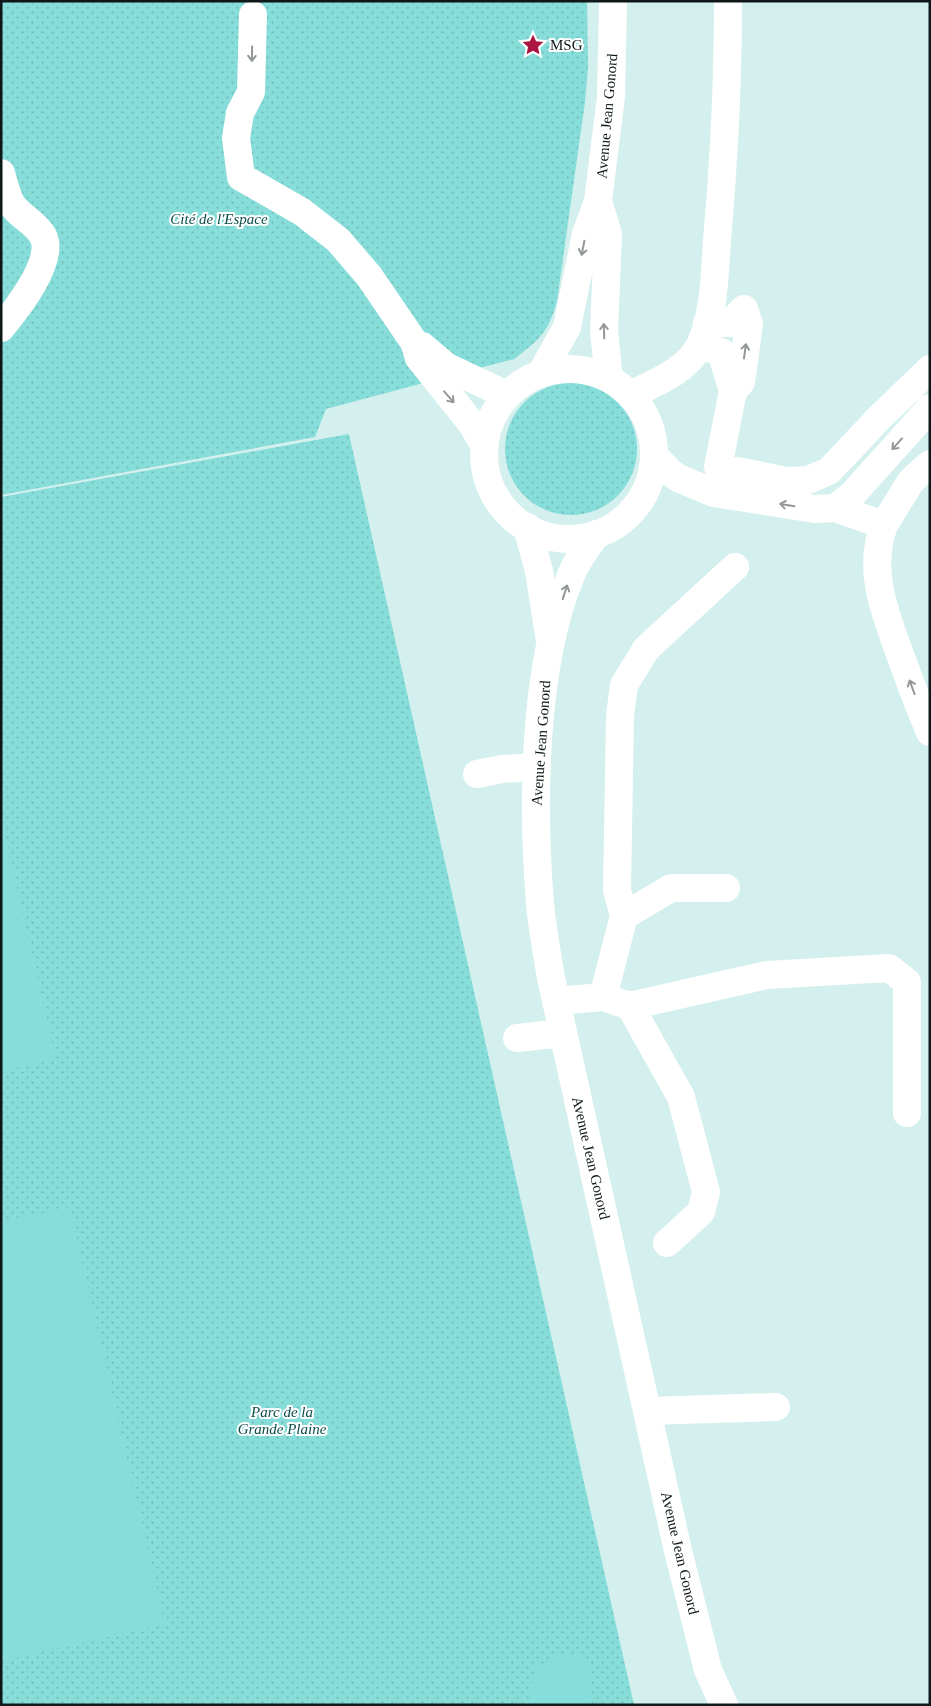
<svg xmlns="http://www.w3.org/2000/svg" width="931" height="1706" font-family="'Times New Roman',serif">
<defs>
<pattern id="grass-dots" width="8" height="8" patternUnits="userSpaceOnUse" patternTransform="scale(1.25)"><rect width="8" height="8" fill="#87ddd9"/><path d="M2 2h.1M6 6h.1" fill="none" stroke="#73bdba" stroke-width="1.8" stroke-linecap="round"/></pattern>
</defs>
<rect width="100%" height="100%" fill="#d3f0ee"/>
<path fill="url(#grass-dots)" d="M 1,1 L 587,1 L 588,67 L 585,102 L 557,301 C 548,333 540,339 514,359 L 326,409 L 315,437 L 1,495 Z
M505 449a66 66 0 1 1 132 0a66 66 0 1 1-132 0Z
M 349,434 L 634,1705 L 1,1705 L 1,497 Z"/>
<path fill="#87ddd9" d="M 1,815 L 56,1059 L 1,1071 Z
M 70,1207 L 165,1624 L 1,1661 L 1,1222 Z
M 558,1656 L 580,1657 L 592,1670 L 591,1705 L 528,1705 L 535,1668 Z"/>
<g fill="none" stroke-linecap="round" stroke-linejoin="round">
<path stroke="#fff" stroke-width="28" d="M 253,15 L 251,92 L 240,113 L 236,138 L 241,177 L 302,212 L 338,240 L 369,276 L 414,342 L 419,358 L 472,424 L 484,445
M 1,173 C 4,183 7,198 13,206 C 22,218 36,223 43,236 C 56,260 16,310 1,328
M 598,201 L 608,234 L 604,331 L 609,379
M 707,323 L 730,323 L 744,309 L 749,324 L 741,382 L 733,391
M 700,345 L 721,352 L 733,391 L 718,467 L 787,481 L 808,480 L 829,471 L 879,418 L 930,369
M 422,346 L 447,367 L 507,395
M484 454a85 85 0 1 1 170 0a85 85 0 1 1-170 0Z
M 542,372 L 567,327 L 586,234 L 598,201 L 611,97 L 613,1
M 630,395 C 655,383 687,371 700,345 C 714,316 715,272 717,240 C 724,160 728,81 728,1
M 654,455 L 670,472 L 678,478 L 714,493 L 815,509 L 835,508 L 851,496 L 930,408
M 835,508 L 884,525 C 867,571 885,613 901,657 C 910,682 919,707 930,732
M 884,525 L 911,481 L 930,464
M 527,527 L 539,571 L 549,635
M 597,534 C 587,547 577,560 571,575 C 533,666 532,805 540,903 C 542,928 547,953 551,978 L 678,1551 L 708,1670 L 724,1705
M 477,774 L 502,769 L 537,767
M 624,916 L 617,890 L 620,716 L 624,685 L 646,649 L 735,567
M 603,997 L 624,916 L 671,888 L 726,888
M 556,1001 L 603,997 L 630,1006 L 681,1097 L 706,1192 L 701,1212 L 667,1243
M 630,1006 L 767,975 L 889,968 L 907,982 L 907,1113
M 517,1038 L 563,1033
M 647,1411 L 776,1407"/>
</g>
<defs><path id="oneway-shaft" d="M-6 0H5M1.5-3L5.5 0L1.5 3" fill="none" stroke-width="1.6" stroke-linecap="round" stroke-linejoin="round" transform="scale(1.25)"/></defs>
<g stroke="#939797">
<use href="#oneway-shaft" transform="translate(252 54) rotate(91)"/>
<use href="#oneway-shaft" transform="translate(583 248) rotate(101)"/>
<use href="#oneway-shaft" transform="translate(604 331) rotate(-92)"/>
<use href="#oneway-shaft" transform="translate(745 351) rotate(-82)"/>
<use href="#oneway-shaft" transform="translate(449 397) rotate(49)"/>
<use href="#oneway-shaft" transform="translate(897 444) rotate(132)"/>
<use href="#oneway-shaft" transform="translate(787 505) rotate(-171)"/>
<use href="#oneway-shaft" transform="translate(565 592) rotate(-72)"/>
<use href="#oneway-shaft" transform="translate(912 687) rotate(-110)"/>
</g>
<defs>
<g id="sight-bare" transform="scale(1.725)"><path d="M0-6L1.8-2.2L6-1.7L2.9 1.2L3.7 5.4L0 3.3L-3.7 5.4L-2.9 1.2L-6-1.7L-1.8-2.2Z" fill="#aa1542" stroke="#fff" stroke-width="2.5" paint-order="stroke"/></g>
</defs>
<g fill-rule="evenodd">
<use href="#sight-bare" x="533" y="45"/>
</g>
<g text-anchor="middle" stroke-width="4" stroke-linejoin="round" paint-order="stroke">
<g font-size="15" fill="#0e1818" stroke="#fff" text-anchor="start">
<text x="550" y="50">MSG</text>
</g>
<g font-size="15" fill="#0e1818" stroke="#fff">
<text transform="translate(607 116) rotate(-85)" y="5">Avenue Jean Gonord</text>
<text transform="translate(541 743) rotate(-86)" y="5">Avenue Jean Gonord</text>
<text transform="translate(591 1158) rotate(77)" y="5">Avenue Jean Gonord</text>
<text transform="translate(680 1553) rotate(77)" y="5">Avenue Jean Gonord</text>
</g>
<g font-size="15" font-style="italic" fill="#0b4d4b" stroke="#fff">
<text x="219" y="224">Cité de l'Espace</text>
<text x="282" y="1417">Parc de la<tspan x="282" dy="17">Grande Plaine</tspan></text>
</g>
</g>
<rect width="931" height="1706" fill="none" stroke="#0e1818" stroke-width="5"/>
</svg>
